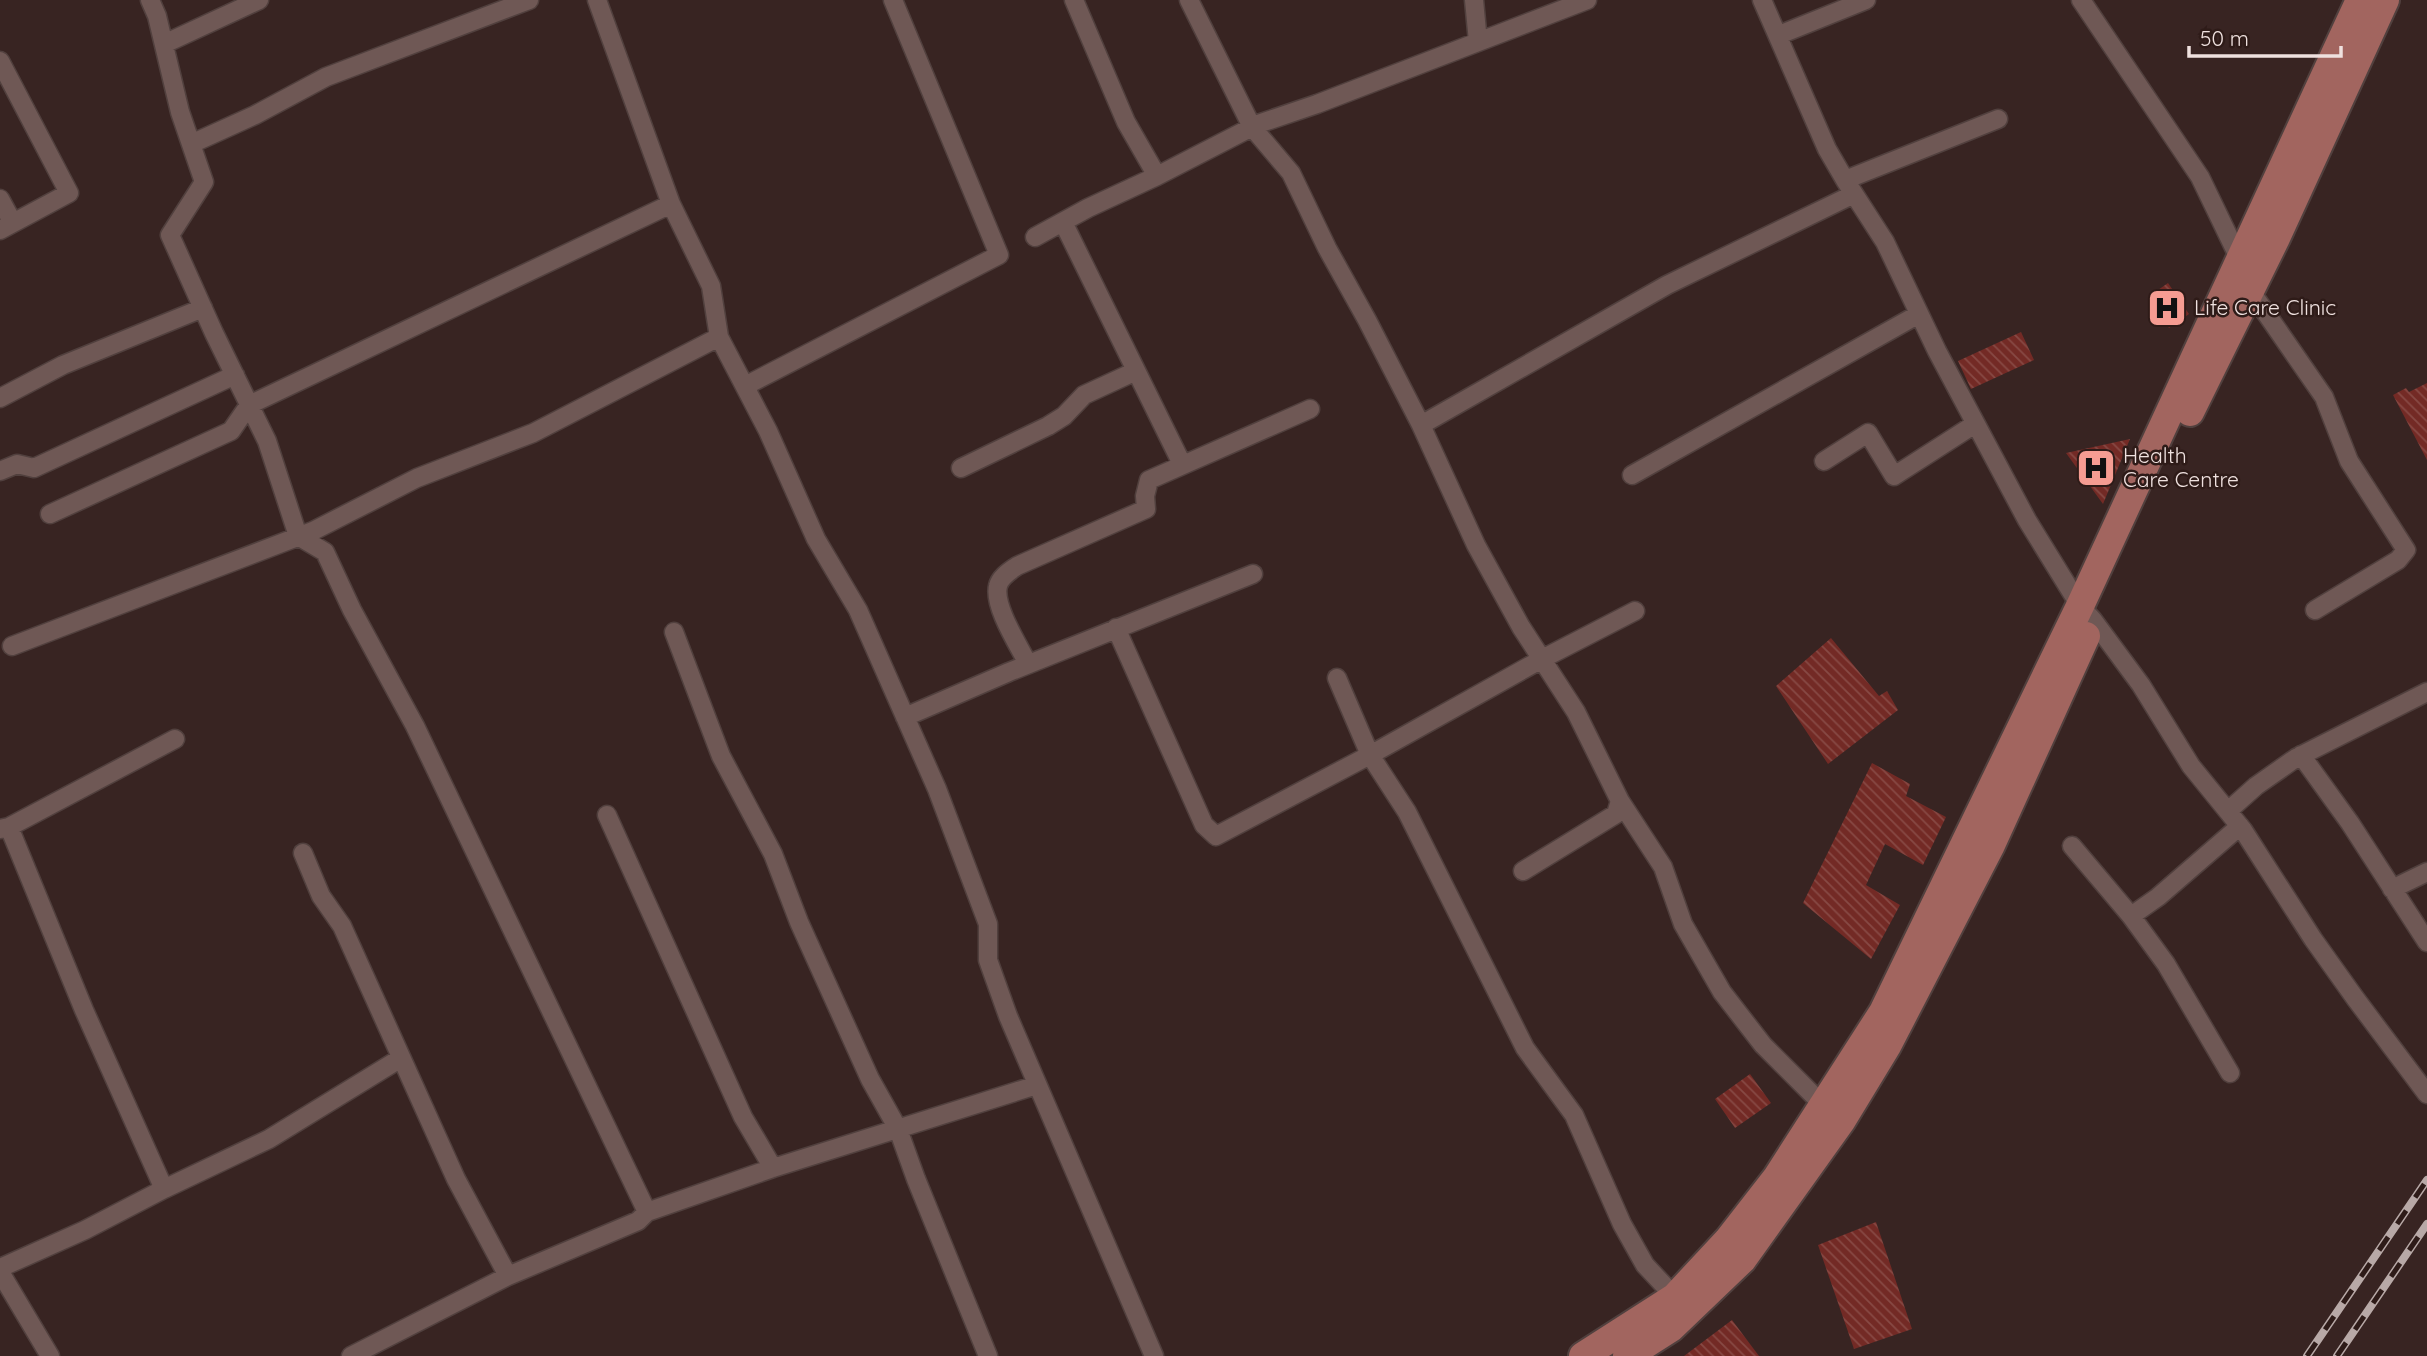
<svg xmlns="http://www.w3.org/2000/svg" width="2427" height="1356" font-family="Quicksand,sans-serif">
<defs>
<pattern id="building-back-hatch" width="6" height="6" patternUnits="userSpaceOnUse" patternTransform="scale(1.75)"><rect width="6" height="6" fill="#732a25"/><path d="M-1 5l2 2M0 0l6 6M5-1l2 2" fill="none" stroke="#874944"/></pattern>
</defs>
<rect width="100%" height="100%" fill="#382422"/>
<path fill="url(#building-back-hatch)" d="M 2168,283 L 2189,314 L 2169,328 L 2148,297 Z
M 2021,332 L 2034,360 L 1971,389 L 1958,361 Z
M 2427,383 L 2427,460 L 2393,395 L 2406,388 L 2409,392 Z
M 2130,439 L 2103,504 L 2066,453 Z
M 1831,638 L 1879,696 L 1887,691 L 1898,710 L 1828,764 L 1776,686 Z
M 1872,763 L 1910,784 L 1906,796 L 1946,817 L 1923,865 L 1885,844 L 1866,885 L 1900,905 L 1871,959 L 1803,903 Z
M 1750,1074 L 1771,1103 L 1735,1128 L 1715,1099 Z
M 1876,1222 L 1912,1329 L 1854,1349 L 1818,1245 Z
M 1732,1320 L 1759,1356 L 1684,1356 Z"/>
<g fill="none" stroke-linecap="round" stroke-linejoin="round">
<g stroke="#51403e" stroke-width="21">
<path id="minor" d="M 150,0 L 157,16 L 180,112 L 204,182 L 170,235 L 214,333 L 267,441 L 298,536 L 325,552 L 352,610 L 415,726 L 647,1212
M 1074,0 L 1126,122 L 1157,176
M 1189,0 L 1252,127 L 1291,173 L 1327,248 L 1367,320 L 1421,425 L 1476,545 L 1521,627 L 1576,712 L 1620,801 L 1616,814 L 1523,871
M 1474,0 L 1478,42
M 1762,0 L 1827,149 L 1845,180 L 1998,119
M 2081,0 L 2200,177 L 2240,260
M 1779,35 L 1866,0
M 164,44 L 259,0
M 0,61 L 69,193 L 0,230
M 191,144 L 255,115 L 326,77 L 529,0
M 1845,180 L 1885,242 L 1937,351 L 2027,520 L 2080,606 L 2093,620 L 2141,685 L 2191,766 L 2243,830 L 2313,939 L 2355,998 L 2427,1094
M 0,199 L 13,223
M 1063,222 L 1182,464
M 1035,237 L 1088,208 L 1157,176 L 1258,124 L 1317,104 L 1587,0
M 2250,290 L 2324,397 L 2349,461 L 2406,550 L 2398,560 L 2315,610
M 719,337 L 768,431 L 816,539 L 858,610 L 937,789 L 988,924 L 988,960 L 1008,1016 L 1154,1356
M 745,386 L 999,255 L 893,0
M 0,398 L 63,365 L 203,308
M 1421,425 L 1667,285 L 1854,194
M 1824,461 L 1868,433 L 1894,476 L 1975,424
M 961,468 L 1048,426 L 1064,416 L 1084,395 L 1136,371
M 0,471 L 17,464 L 34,468 L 235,375
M 1632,475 L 1919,314
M 50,514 L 231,431 L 249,405 L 671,204
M 1116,628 L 1204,825 L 1216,836 L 1370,755 L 1542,659 L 1635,611
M 674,632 L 721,756 L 773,854 L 799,922 L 870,1079 L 898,1129 L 916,1179 L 988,1356
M 12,646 L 313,531 L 417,478 L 533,433 L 719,337 L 711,286 L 671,204 L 597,0
M 1028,664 C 1019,646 993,606 998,586 C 1000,577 1010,571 1017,566 L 1146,509 L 1145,496 L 1149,480 L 1310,409
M 1337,678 L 1370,755 L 1407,812 L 1525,1048 L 1574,1115 L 1622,1224 L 1645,1265 L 1675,1297
M 905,717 L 1009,672 L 1253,574
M 2301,755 L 2350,823 L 2427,942
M 1620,801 L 1663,867 L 1683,924 L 1722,992 L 1763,1045 L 1824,1106
M 2228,811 L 2256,786 L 2296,758 L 2427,692
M 607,815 L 743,1117 L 773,1168
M 9,827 L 84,1010 L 164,1189
M 0,829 L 9,827 L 175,739
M 2072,846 L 2131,916 L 2166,964 L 2230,1073
M 303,853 L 321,896 L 342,926 L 456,1179 L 508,1276
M 2392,889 L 2427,872
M 2131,916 L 2158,897 L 2240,826
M 0,1268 L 85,1230 L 164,1189 L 269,1139 L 401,1058
M 0,1272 L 50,1356
M 351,1356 L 508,1276 L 638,1221 L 647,1212 L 773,1168 L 1037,1085"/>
</g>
<g stroke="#51403e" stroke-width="32">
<path id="primary" d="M 2190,412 L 2276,238 L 2385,0
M 1583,1356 L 1675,1297 L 1728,1240 L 1777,1177 L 1883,1012 L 2080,606 L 2360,0
M 1627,1356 L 1671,1328 L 1742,1260 L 1842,1120 L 1887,1046 L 1991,845 L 2086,636"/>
</g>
<use href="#minor" stroke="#6f5855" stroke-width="18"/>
<use href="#primary" stroke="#a2655f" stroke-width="28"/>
<g stroke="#b8a9a7" stroke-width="8">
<path id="rail" d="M 2307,1356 L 2427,1180
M 2337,1356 L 2427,1224"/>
</g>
<use href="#rail" stroke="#2e1b18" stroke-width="5" stroke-dasharray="16" stroke-linecap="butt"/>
</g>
<defs>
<g id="hospital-square" transform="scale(2.0125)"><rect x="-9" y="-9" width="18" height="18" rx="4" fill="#f59c92" stroke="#2e1b18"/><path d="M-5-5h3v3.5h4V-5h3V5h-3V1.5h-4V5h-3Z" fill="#111"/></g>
</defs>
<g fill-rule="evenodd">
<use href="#hospital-square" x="2167" y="308"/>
<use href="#hospital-square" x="2096" y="468"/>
</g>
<g text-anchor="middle" stroke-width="5" stroke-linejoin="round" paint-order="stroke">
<g font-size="21" fill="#efe1df" stroke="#2e1b18" text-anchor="start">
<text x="2194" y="315">Life Care Clinic</text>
<text x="2123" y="463">Health<tspan x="2123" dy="24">Care Centre</tspan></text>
</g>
</g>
<path d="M2189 46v10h152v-10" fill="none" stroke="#efe1df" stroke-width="3.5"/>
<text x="2200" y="46" font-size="21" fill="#efe1df" stroke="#2e1b18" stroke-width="5" paint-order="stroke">50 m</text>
</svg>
